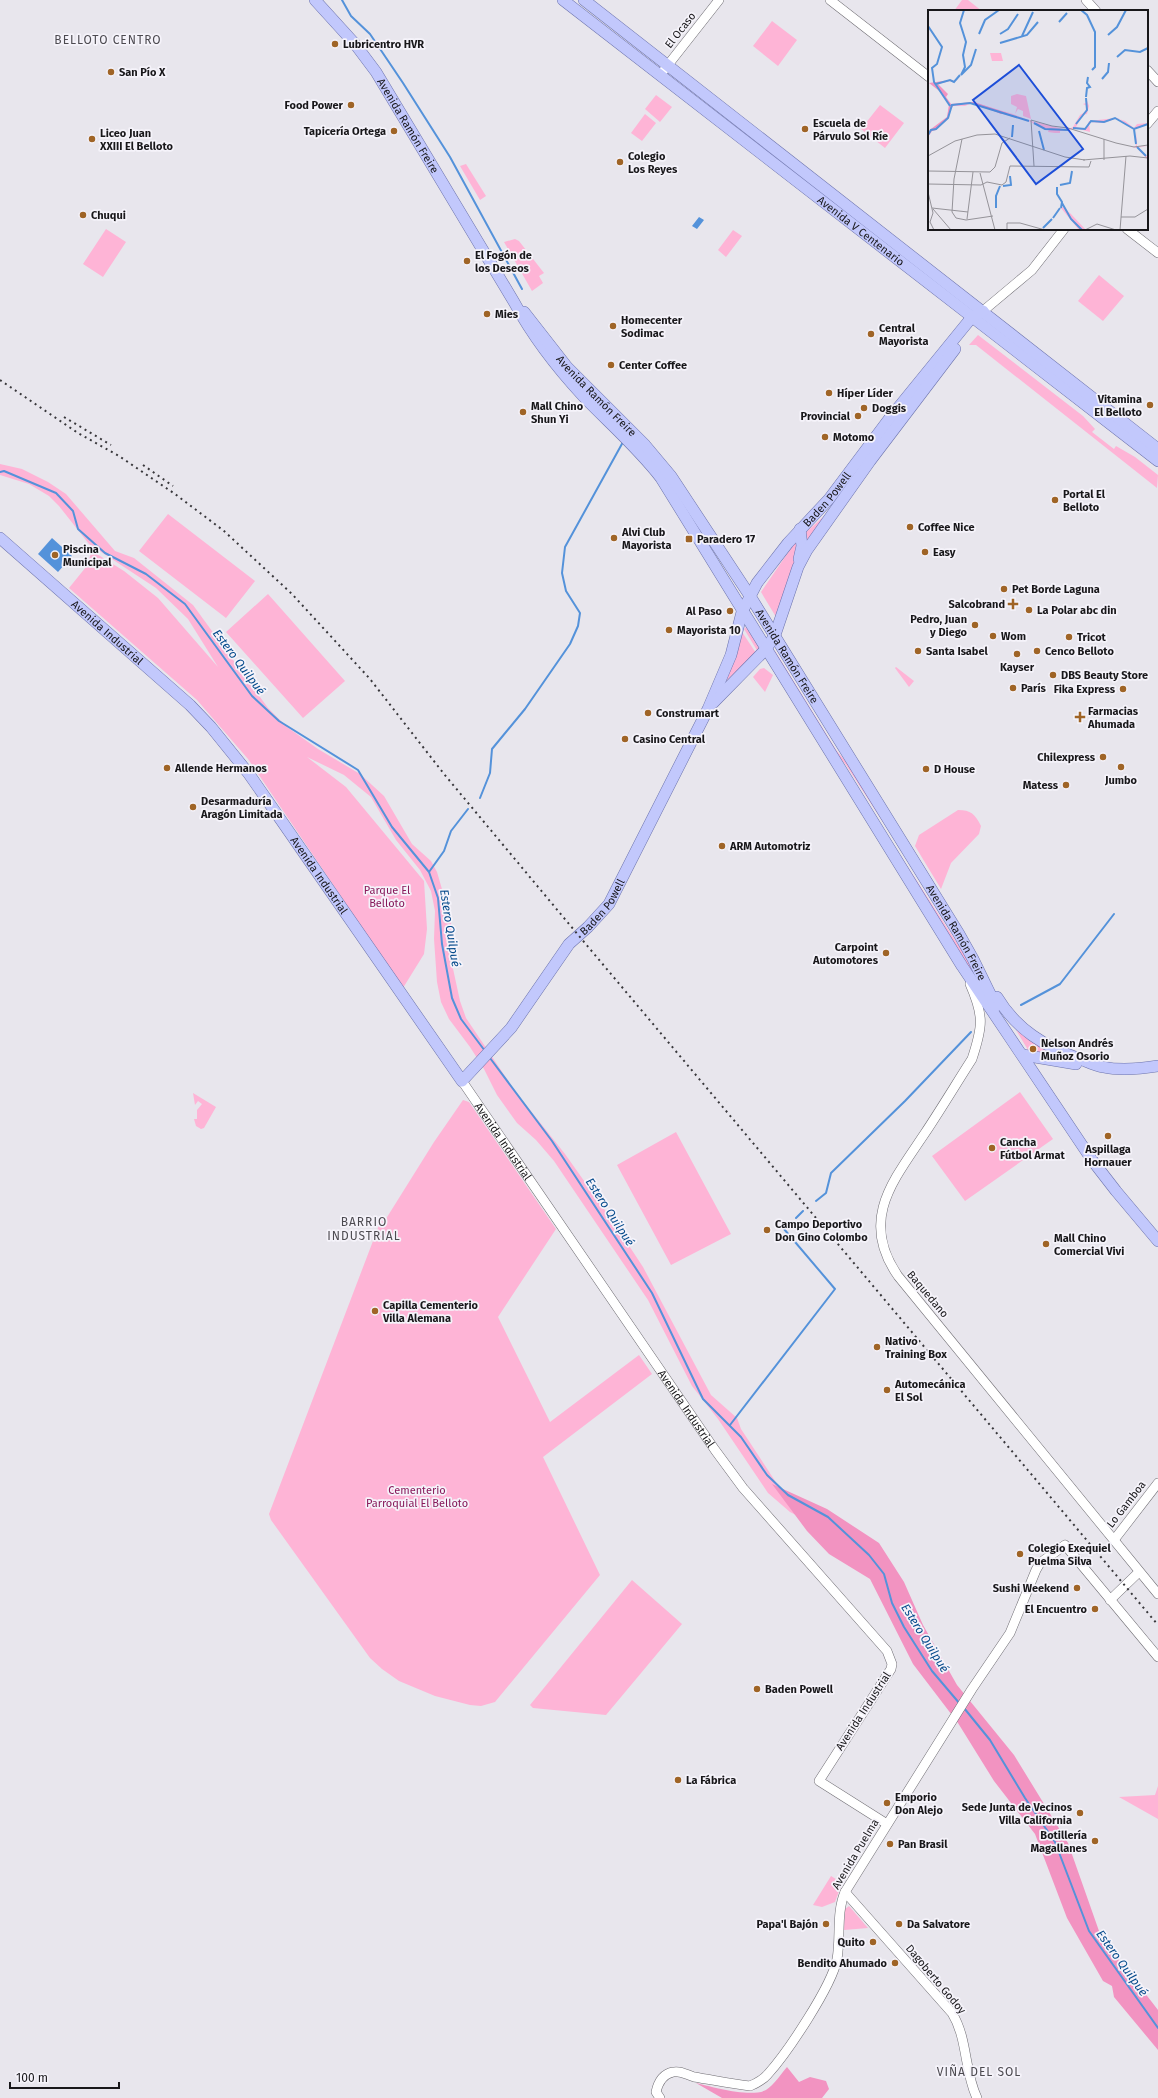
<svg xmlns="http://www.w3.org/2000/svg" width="1158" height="2098" font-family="'Fira Sans',sans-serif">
<rect width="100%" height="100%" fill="#e8e6ed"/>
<path fill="#feb4d6" d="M 962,0 L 968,0 L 982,11 L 954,11 Z
M 772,21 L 797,40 L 778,66 L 753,46 Z
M 656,95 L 672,107 L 660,122 L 645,109 Z
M 880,105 L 904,123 L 885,148 L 861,129 Z
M 645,114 L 656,123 L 642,141 L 631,133 Z
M 466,164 L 486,196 L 480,200 L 460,166 Z
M 106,229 L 126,242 L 103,277 L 83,264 Z
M 733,230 L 742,236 L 726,257 L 718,250 Z
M 515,239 L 519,241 L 544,273 L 539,276 L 543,283 L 532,291 L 504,242 Z
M 1099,275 L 1124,296 L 1103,321 L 1078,301 Z
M 978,335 L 1083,416 L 1095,429 L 1092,432 L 1114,449 L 1116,446 L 1135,457 L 1158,475 L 1157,488 L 976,345 L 969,345 Z
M 0,464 L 22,469 L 48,482 L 66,494 L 115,551 L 134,558 L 193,605 L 268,708 L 287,727 L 318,749 L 360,774 L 384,796 L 412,844 L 431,861 L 437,872 L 451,920 L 452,964 L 460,1001 L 466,1018 L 515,1091 L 565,1154 L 616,1226 L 643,1267 L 711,1395 L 737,1418 L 741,1429 L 779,1487 L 795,1499 L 801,1501 L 847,1527 L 877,1553 L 891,1572 L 903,1604 L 931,1648 L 970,1705 L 1025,1776 L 1052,1818 L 1063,1852 L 1107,1950 L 1158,2018 L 1158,2041 L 1144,2026 L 1096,1957 L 1079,1922 L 1039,1829 L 1014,1787 L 931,1678 L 900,1625 L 882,1589 L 854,1552 L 817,1526 L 790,1512 L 768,1493 L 718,1419 L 692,1386 L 648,1300 L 554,1161 L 536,1140 L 517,1123 L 497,1095 L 484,1069 L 470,1047 L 449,1019 L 441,1002 L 437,982 L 434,939 L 435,911 L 431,891 L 420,870 L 396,840 L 371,797 L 344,775 L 307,757 L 346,787 L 424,881 L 427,929 L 424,954 L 403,988 L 248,759 L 197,700 L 69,588 L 86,567 L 92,551 L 124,571 L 158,598 L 218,667 L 188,619 L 156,588 L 89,544 L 59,506 L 49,496 L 29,484 L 0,475 Z
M 830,511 L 806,543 L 805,533 Z
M 168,514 L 255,581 L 226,618 L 139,551 Z
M 798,538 L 794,567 L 776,617 L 761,592 Z
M 268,594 L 345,681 L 303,718 L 226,632 Z
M 746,627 L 761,650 L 758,652 L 744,629 Z
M 742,632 L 756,653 L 726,681 Z
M 775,651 L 836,750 L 848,764 L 884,822 L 883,822 L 846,765 L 834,751 L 773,653 Z
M 896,667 L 914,681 L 909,687 L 895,668 Z
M 764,668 L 773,675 L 765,692 L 753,677 L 760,669 Z
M 958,810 C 971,810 975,814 981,826 L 979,834 L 951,863 L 941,889 L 915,846 L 919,835 Z
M 900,855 L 977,974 L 988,999 Z
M 1016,1030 L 1052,1055 L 1028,1050 Z
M 1020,1092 L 1053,1139 L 965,1201 L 932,1156 Z
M 193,1093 L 216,1107 L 204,1128 L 201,1129 L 196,1126 L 194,1119 L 197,1119 L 197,1110 L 202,1104 L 198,1101 L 195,1105 Z
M 463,1100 L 469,1102 L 556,1229 L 498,1317 L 550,1422 L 639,1355 L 652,1374 L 543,1457 L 600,1575 L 495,1702 L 481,1706 L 470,1705 L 435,1696 L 399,1681 L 382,1669 L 370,1658 L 271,1520 L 269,1514 L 381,1220 L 384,1222 L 434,1142 Z
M 676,1132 L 731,1234 L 671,1265 L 617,1165 Z
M 632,1580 L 682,1624 L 606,1715 L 533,1708 L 530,1705 Z
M 1158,1786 L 1158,1819 L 1119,1797 L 1155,1795 Z
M 831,1876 L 842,1883 L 835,1902 L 822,1907 L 813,1905 Z
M 849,1906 L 868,1928 L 844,1930 L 845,1909 Z"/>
<path fill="#f293c1" d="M 772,1484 L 827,1509 L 879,1543 L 904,1582 L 923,1625 L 957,1685 L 1014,1755 L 1068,1843 L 1099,1931 L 1114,1953 L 1158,2010 L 1158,2050 L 1114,1997 L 1112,1986 L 1103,1981 L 1067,1918 L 1035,1834 L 994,1781 L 958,1723 L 913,1664 L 870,1579 L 829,1554 L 807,1531 Z
M 787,2067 L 799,2082 L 810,2077 L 826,2081 L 829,2089 L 822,2098 L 722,2098 L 696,2083 C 712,2087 751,2098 766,2090 C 774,2085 781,2074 787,2067 Z"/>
<path fill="#5492da" d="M 699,217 L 704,220 L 697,229 L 692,226 Z
M 52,538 L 72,556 L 58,572 L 38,554 Z"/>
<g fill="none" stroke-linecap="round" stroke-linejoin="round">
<path stroke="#5492da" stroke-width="2" d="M 342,0 L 351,16 L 370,34 L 403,83 L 450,157 L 522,289
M 0,472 L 4,471 L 56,493 L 73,511 L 78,529 L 105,553 L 146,574 L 185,604 L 252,696 L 279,721 L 358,770 L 392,827 L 429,872 L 438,898 L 442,944 L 452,998 L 461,1019 L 485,1051
M 480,798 L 490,773 L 492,749 L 525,709 L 570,644 L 578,626 L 580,613 L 566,591 L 562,573 L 565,547 L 623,442
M 429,872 L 444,851 L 451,831 L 468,809
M 1021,1005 L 1060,984 L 1114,914
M 490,1058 L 552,1141 L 652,1293 L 703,1399 L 741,1437 L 767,1475 L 788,1495 L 828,1517 L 869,1555 L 884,1574 L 892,1603 L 904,1627 L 932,1671 L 960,1704
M 816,1201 L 826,1193 L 831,1173 L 905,1101 L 971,1032
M 796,1218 L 803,1211
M 730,1425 L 835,1289 L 784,1229
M 964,1708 L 990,1740 L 1025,1798 L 1055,1842 L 1089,1931 L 1158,2028"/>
<g stroke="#6f6d73" stroke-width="10">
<g id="minor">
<path d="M 830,0 L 929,77"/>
<path d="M 1086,0 L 1096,11"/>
<path d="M 664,70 L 719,0"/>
<path d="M 1147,70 L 1158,82"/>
<path d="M 1147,124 L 1158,111"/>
<path d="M 1127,229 L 1158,253"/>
<path d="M 983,311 L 1032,270 L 1064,229"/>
<path d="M 970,984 C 984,1016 983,1026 972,1059 C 956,1084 941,1109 925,1133 C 893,1181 859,1220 898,1276 L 1158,1594"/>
<path id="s1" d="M 462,1081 L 715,1450 L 743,1488 L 887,1651 L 892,1664 L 891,1669 L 819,1781 L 887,1824"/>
<path d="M 1114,1540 L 1158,1483"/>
<path d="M 1110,1600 L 1139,1572"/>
<path d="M 845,1892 L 952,2013 C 968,2039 964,2071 977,2098"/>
<path d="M 660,2098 L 656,2092 C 658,2083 663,2074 673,2072 C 681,2070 687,2075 694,2077 C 713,2080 732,2084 750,2086 C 757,2083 763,2080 768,2074 C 787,2053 832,1986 837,1959 C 841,1937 836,1913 845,1892 L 972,1689 L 1010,1633 L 1036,1570 L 1040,1563 L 1065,1545 L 1158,1657"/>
</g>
</g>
<g stroke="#6c73ac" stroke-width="12">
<g id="major">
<path id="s2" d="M 315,0 L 355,44 L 376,72 L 514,302 C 533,337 556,367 583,396 C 609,423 638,448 661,478 L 962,966 L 1092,1160 L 1116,1191 L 1158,1241"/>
<path id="s3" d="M 563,0 L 1158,461"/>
<path d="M 584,0 L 1158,449"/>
<path id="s4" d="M 524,312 L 567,367 L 645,445 L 671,476 L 750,596 L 959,934 L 973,959 L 996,1006"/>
<path id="s5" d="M 0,538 L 190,705 L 211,727 L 249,774 L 462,1081 L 511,1028 L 569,944 L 588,927 L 609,904 L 708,709 L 731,655 L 742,612 L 757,583 L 788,543 L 829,499 L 889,419 L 972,317 L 983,311"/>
<path d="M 799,559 L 802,546 L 800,529"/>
<path d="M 713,703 L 766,649 L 775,635 L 798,567 L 807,550 L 870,461 L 955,349"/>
<path d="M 997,997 C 1016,1029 1045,1047 1080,1059 C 1088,1062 1095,1066 1103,1067 C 1121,1071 1140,1069 1158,1066"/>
<path d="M 1023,1055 L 1076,1064"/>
</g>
</g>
<use href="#minor" stroke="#fff" stroke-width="9"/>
<use href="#major" stroke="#c2c8fc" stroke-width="11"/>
<path stroke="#38373b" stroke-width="2" stroke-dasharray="2 4" stroke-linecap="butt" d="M 0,380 L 78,433 L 119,456 L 175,494 L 224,531 L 292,594 L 370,679 L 444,774 L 574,930 L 1158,1625
M 64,417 L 111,445
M 143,465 L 173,486"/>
</g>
<g fill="#9f6426" stroke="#f5f3fa" stroke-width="1.5">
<circle cx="335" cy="44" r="4"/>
<circle cx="111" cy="72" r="4"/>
<circle cx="351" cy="105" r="4"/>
<circle cx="805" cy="129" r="4"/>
<circle cx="394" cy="131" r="4"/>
<circle cx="92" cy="139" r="4"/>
<circle cx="620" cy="162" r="4"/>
<circle cx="83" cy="215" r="4"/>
<circle cx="467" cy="261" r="4"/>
<circle cx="487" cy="314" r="4"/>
<circle cx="613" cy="326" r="4"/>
<circle cx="871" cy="334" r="4"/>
<circle cx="611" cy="365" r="4"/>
<circle cx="829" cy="393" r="4"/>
<circle cx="1150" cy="405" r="4"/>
<circle cx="864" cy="408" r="4"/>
<circle cx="523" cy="412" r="4"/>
<circle cx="858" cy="416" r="4"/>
<circle cx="825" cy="437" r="4"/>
<circle cx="1055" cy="500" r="4"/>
<circle cx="910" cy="527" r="4"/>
<circle cx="614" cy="538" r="4"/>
<rect x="685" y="535" width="8" height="8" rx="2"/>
<circle cx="925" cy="552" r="4"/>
<circle cx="55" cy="555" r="4"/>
<circle cx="1004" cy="589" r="4"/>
<path d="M1011 598h4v4h4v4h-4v4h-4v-4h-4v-4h4z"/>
<circle cx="1029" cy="610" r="4"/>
<circle cx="730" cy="611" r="4"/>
<circle cx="975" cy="625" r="4"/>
<circle cx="669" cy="630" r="4"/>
<circle cx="993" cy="636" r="4"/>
<circle cx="1069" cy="637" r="4"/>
<circle cx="918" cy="651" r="4"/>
<circle cx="1037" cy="651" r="4"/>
<circle cx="1017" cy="654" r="4"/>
<circle cx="1053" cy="675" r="4"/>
<circle cx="1013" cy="688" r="4"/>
<circle cx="1123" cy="689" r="4"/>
<circle cx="648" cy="713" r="4"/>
<path d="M1078 711h4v4h4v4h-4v4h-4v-4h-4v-4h4z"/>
<circle cx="625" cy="739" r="4"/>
<circle cx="1103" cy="757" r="4"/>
<circle cx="1121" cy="767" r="4"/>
<circle cx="167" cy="768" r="4"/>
<circle cx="926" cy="769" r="4"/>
<circle cx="1066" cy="785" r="4"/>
<circle cx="193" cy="807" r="4"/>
<circle cx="722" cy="846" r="4"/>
<circle cx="886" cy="953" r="4"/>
<circle cx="1033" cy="1049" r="4"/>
<circle cx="1108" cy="1136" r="4"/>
<circle cx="992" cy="1148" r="4"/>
<circle cx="767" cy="1230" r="4"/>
<circle cx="1046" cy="1244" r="4"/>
<circle cx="375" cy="1311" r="4"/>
<circle cx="877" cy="1347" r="4"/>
<circle cx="887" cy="1390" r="4"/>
<circle cx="1020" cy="1554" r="4"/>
<circle cx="1077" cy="1588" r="4"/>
<circle cx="1095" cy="1609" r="4"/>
<circle cx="757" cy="1689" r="4"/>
<circle cx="678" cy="1780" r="4"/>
<circle cx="887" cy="1803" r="4"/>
<circle cx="1080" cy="1813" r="4"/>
<circle cx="1095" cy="1841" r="4"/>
<circle cx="890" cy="1844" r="4"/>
<circle cx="826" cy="1924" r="4"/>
<circle cx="899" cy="1924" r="4"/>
<circle cx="873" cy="1942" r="4"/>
<circle cx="895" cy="1963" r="4"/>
</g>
<g text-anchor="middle" stroke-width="3.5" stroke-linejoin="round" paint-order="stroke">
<g font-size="11" fill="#18171a" stroke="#f5f3fa">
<text transform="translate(680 30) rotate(-52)" y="4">El Ocaso</text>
<text dy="4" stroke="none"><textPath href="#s2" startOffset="157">Avenida Ramón Freire</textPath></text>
<text dy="4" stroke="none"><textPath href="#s3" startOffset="377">Avenida V Centenario</textPath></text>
<text dy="4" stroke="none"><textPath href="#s4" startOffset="111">Avenida Ramón Freire</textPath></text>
<text dy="4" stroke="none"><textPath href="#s5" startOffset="1412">Baden Powell</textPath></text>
<text dy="4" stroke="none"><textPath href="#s5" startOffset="143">Avenida Industrial</textPath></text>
<text dy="4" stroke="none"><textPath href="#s4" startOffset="435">Avenida Ramón Freire</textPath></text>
<text dy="4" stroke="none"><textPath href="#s5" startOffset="467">Avenida Industrial</textPath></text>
<text dy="4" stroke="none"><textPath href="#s5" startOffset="942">Baden Powell</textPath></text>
<text dy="4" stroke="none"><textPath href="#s4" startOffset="759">Avenida Ramón Freire</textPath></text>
<text dy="4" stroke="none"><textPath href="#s1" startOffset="73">Avenida Industrial</textPath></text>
<text transform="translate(928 1294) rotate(50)" y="4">Baquedano</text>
<text dy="4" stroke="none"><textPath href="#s1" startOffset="397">Avenida Industrial</textPath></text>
<text transform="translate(1126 1504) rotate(-52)" y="4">Lo Gamboa</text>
<text transform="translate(863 1711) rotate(-57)" y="4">Avenida Industrial</text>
<text transform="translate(855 1854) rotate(-59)" y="4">Avenida Puelma</text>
<text transform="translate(936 1979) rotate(50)" y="4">Dagoberto Godoy</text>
</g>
<g font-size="11" font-weight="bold" fill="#18171a" stroke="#f5f3fa" text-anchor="start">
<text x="343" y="48">Lubricentro HVR</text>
<text x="119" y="76">San Pío X</text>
<text x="343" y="109" text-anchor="end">Food Power</text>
<text x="813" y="127">Escuela de<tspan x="813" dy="13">Párvulo Sol Ríe</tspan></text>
<text x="386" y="135" text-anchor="end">Tapicería Ortega</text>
<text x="100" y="137">Liceo Juan<tspan x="100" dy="13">XXIII El Belloto</tspan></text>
<text x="628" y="160">Colegio<tspan x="628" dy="13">Los Reyes</tspan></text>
<text x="91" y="219">Chuqui</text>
<text x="475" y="259">El Fogón de<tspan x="475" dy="13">los Deseos</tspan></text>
<text x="495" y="318">Mies</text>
<text x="621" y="324">Homecenter<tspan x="621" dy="13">Sodimac</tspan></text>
<text x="879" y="332">Central<tspan x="879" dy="13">Mayorista</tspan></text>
<text x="619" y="369">Center Coffee</text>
<text x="837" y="397">Híper Líder</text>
<text x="1142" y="403" text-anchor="end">Vitamina<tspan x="1142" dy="13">El Belloto</tspan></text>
<text x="531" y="410">Mall Chino<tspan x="531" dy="13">Shun Yi</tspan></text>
<text x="872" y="412">Doggis</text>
<text x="850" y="420" text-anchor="end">Provincial</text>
<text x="833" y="441">Motomo</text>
<text x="1063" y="498">Portal El<tspan x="1063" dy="13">Belloto</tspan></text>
<text x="918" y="531">Coffee Nice</text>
<text x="622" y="536">Alvi Club<tspan x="622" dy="13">Mayorista</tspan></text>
<text x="697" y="543">Paradero 17</text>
<text x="63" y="553">Piscina<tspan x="63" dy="13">Municipal</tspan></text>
<text x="933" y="556">Easy</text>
<text x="1012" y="593">Pet Borde Laguna</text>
<text x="1005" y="608" text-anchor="end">Salcobrand</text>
<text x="1037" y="614">La Polar abc din</text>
<text x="722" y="615" text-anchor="end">Al Paso</text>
<text x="967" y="623" text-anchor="end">Pedro, Juan<tspan x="967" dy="13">y Diego</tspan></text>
<text x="677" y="634">Mayorista 10</text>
<text x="1001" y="640">Wom</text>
<text x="1077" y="641">Tricot</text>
<text x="926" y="655">Santa Isabel</text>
<text x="1045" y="655">Cenco Belloto</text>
<text x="1017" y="671" text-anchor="middle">Kayser</text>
<text x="1061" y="679">DBS Beauty Store</text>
<text x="1021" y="692">París</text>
<text x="1115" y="693" text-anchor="end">Fika Express</text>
<text x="1088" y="715">Farmacias<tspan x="1088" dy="13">Ahumada</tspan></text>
<text x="656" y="717">Construmart</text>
<text x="633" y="743">Casino Central</text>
<text x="1095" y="761" text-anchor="end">Chilexpress</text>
<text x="175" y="772">Allende Hermanos</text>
<text x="934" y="773">D House</text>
<text x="1121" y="784" text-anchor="middle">Jumbo</text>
<text x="1058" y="789" text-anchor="end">Matess</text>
<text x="201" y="805">Desarmaduría<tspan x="201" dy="13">Aragón Limitada</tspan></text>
<text x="730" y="850">ARM Automotriz</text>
<text x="878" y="951" text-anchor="end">Carpoint<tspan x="878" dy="13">Automotores</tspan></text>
<text x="1041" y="1047">Nelson Andrés<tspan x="1041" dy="13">Muñoz Osorio</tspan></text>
<text x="1000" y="1146">Cancha<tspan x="1000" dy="13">Fútbol Armat</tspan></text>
<text x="1108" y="1153" text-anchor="middle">Aspillaga<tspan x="1108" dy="13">Hornauer</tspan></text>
<text x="775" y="1228">Campo Deportivo<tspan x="775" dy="13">Don Gino Colombo</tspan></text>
<text x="1054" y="1242">Mall Chino<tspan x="1054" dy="13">Comercial Vivi</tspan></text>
<text x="383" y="1309">Capilla Cementerio<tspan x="383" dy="13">Villa Alemana</tspan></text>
<text x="885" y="1345">Nativo<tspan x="885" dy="13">Training Box</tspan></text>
<text x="895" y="1388">Automecánica<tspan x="895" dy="13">El Sol</tspan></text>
<text x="1028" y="1552">Colegio Exequiel<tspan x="1028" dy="13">Puelma Silva</tspan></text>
<text x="1069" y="1592" text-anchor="end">Sushi Weekend</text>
<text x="1087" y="1613" text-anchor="end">El Encuentro</text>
<text x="765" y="1693">Baden Powell</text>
<text x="686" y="1784">La Fábrica</text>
<text x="895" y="1801">Emporio<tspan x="895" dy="13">Don Alejo</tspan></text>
<text x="1072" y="1811" text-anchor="end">Sede Junta de Vecinos<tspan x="1072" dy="13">Villa California</tspan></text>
<text x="1087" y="1839" text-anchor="end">Botillería<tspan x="1087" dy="13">Magallanes</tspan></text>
<text x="898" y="1848">Pan Brasil</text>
<text x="818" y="1928" text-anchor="end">Papa'l Bajón</text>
<text x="907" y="1928">Da Salvatore</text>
<text x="865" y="1946" text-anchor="end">Quito</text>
<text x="887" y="1967" text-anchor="end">Bendito Ahumado</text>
</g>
<g font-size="11" fill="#881a5b" stroke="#f5f3fa">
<text x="387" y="894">Parque El<tspan x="387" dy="13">Belloto</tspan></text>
<text x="417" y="1494">Cementerio<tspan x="417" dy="13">Parroquial El Belloto</tspan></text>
</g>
<g font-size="12" letter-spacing="1" fill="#4c4a50" stroke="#f5f3fa">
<text x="108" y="44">BELLOTO CENTRO</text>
<text x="364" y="1226">BARRIO<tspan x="364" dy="14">INDUSTRIAL</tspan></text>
<text x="979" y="2076">VIÑA DEL SOL</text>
</g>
<g font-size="12" font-style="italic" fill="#054a8b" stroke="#f5f3fa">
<text transform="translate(239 662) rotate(53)" y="4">Estero Quilpué</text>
<text transform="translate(450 928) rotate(81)" y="4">Estero Quilpué</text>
<text transform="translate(610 1212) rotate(57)" y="4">Estero Quilpué</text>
<text transform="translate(925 1638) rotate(58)" y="4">Estero Quilpué</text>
<text transform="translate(1122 1963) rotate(54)" y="4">Estero Quilpué</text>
</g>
</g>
<g transform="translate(928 10)">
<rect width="220" height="220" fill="#e8e6ed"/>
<path d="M 62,43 L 73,43 L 75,51 L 64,51 ZM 89,84 L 98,86 L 103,109 L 95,106 L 95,101 L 90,99 L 87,104 L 89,97 L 83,94 L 83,86 ZM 158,88 L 161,96 L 159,104 L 154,105 L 148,117 L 158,119 L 161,111 L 188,108 L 197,111 L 206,118 L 209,114 L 220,113 L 206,119 L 208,121 L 209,136 L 213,136 L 209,137 L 220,136 L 209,138 L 220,147 L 220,150 L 209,138 L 204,137 L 208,136 L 208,121 L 190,108 L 175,113 L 161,112 L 162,122 L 147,118 L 138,121 L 132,121 L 132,123 L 127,123 L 120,122 L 121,119 L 126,120 L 111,117 L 103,112 L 71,103 L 44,93 L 37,96 L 24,96 L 20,108 L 9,118 L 4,120 L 0,126 L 2,119 L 8,118 L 19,108 L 21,96 L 44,92 L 85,104 L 106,112 L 108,114 L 108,112 L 139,120 L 145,117 L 152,105 L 157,102 L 159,96 L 155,94 L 158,93 ZM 135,197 L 143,204 L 157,219 L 151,220 L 133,198 Z" fill="#feb4d6"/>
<path d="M 31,68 L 26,72 L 22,71 L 10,74 L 20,84 L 18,87 L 23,94 L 46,92 L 79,103 L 73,104 L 47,93 L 26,95 L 22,100 L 21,108 L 8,120 L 4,121 L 0,127 L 3,119 L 19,107 L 21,95 L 14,83 L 1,73 L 22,70 L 26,71 Z" fill="#f293c1"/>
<path fill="none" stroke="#5492da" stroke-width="2" d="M 153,0 L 159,5 L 167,22 L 167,57 L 164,60M 131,12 L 139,3M 0,16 L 14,37 L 9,54 L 4,58 L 6,72 L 22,96M 51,24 L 57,10 L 71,0M 72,24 L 80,19 L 90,4M 180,25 L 189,17 L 198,0M 94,26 L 105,2M 72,33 L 99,25 L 110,12M 189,47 L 197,40 L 212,42 L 220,38M 33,65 L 37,57 L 35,45 L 38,32 L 32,13 L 36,0M 33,65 L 43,55 L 48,39M 174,69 L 180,62 L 181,53M 8,74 L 22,70 L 26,72 L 32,65M 158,87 L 159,78 L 162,77 L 159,73 L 160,67M 106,113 L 117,119 L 140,120M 148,114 L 159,100 L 158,88M 145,118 L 157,119 L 163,111 L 176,112 L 187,108 L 206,119 L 220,114M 206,119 L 208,134M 111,121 L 116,140M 0,125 L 3,120 L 8,119 L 20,108 L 24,95 L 42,93 L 101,111M 84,127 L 85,115M 209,137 L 218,146M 132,175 L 142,173 L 144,161M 75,176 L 83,175 L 82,166M 129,177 L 129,184 L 134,192 L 133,198M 134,193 L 143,209 L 154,220M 68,198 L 68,186 L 72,176M 125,208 L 132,198M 115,218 L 124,209"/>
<path fill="none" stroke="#959399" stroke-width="1" d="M 34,129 L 26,169 L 24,202 L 28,208 L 38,210 L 65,206M 176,129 L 176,150M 0,146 L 27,131 L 49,125 L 67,124 L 137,147 L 157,150M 155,150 L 202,146 L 220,148M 106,156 L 103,110 L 124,116 L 140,118 L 188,133 L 206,137 L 220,135M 0,161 L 62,162 L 67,157 L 74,133 L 82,128M 52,163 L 67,220M 0,174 L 53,175 L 59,172 L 74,175 L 78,172 L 82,156 L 161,157 L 163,151M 0,182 L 5,203 L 2,212 L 6,220M 4,198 L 40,202M 5,199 L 23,220M 193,207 L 207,207 L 220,199M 39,209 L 45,162M 79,220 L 79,213 L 92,213 L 117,220M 157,220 L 169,214 L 188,220M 192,220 L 198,146"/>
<path fill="#1d4ed8" fill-opacity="0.15" stroke="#1d4ed8" stroke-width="2" d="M 91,55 L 155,139 L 108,174 L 45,90 Z"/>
<rect width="220" height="220" fill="none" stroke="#18171a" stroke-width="2"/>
</g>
<path d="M10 2082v6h109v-6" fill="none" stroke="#18171a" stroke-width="2"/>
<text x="16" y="2082" font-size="12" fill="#18171a" stroke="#f5f3fa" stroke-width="3" paint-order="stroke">100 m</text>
</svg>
